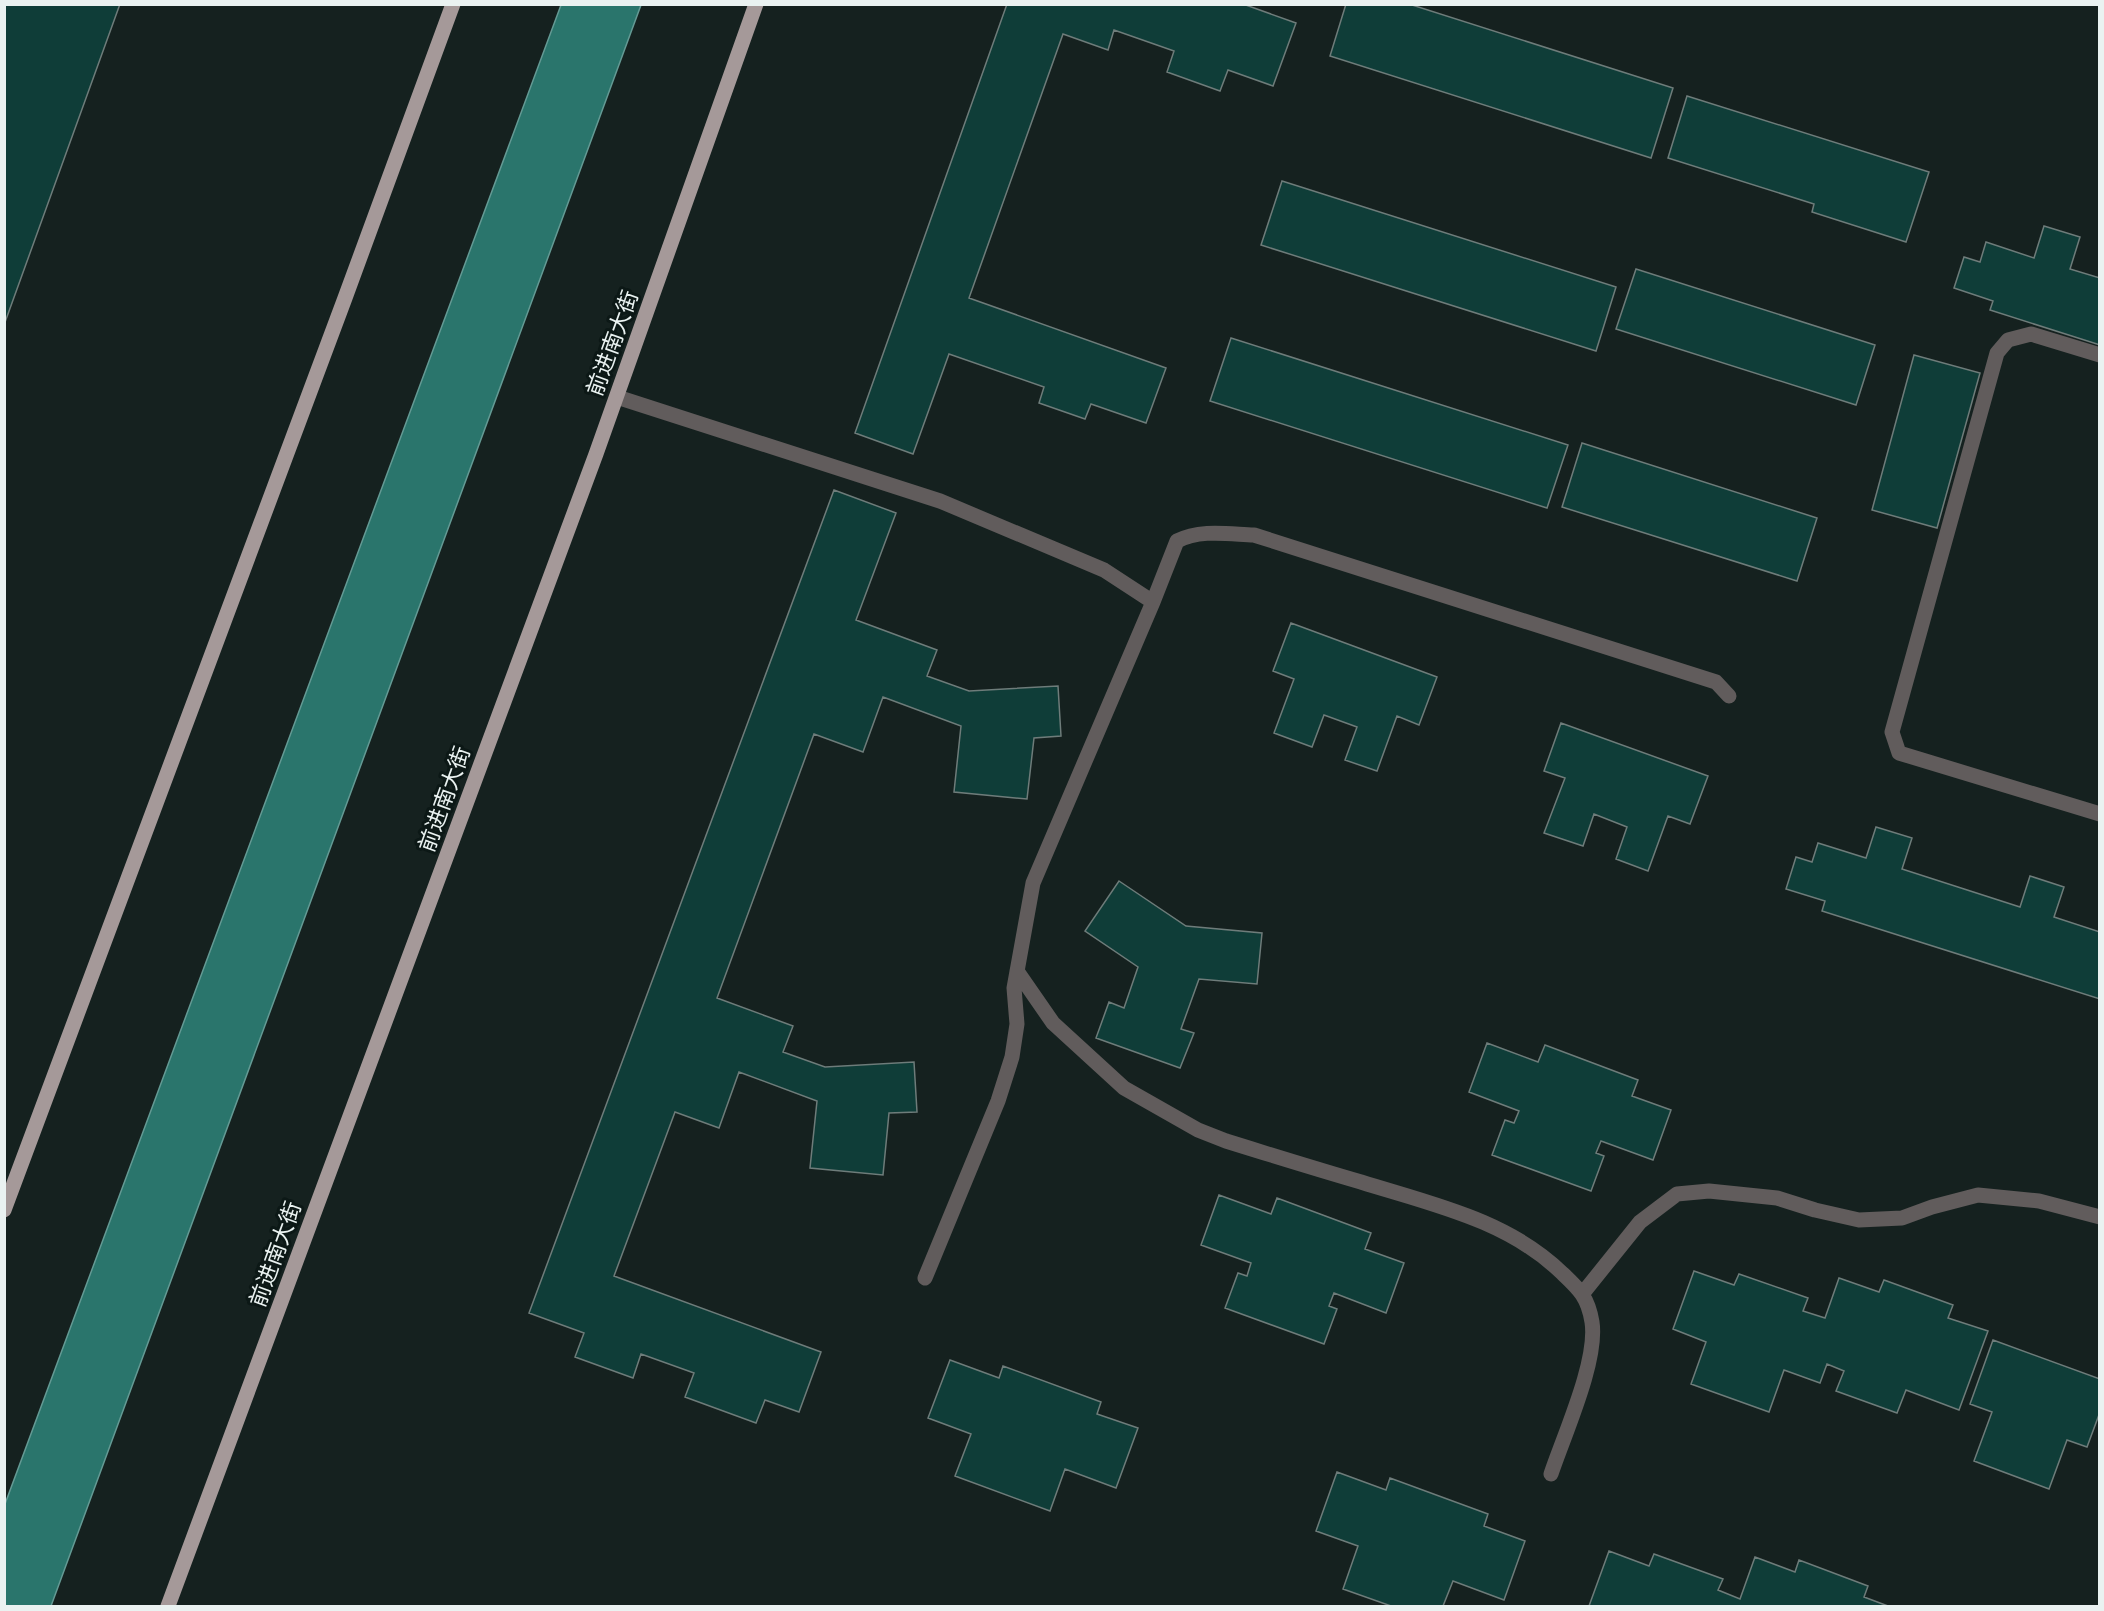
<svg xmlns="http://www.w3.org/2000/svg" width="2104" height="1611" font-family="Commissioner,'Noto Sans SC',sans-serif">
<rect width="100%" height="100%" fill="#15211f"/>
<path fill="#2a756c" stroke="#649a94" stroke-width="1.5" d="M 561,5 L 641,5 L 51,1606 L 5,1606 L 5,1504 Z"/>
<path fill="#0f3d38" stroke="#6e7c7a" stroke-width="1.5" d="M 4,4 L 120,4 L 4,325 Z
M 1007,4 L 1243,4 L 1296,23 L 1273,86 L 1228,70 L 1220,91 L 1167,72 L 1174,51 L 1114,30 L 1108,50 L 1063,34 L 969,298 L 1166,368 L 1146,423 L 1091,404 L 1085,419 L 1039,403 L 1044,387 L 949,354 L 913,454 L 855,433 Z
M 1346,4 L 1409,4 L 1673,88 L 1651,158 L 1330,56 Z
M 1687,96 L 1929,172 L 1906,242 L 1812,212 L 1814,204 L 1668,158 Z
M 1282,181 L 1616,287 L 1596,351 L 1261,245 Z
M 2044,226 L 2080,237 L 2070,269 L 2100,278 L 2100,345 L 1990,310 L 1993,301 L 1954,288 L 1964,257 L 1980,262 L 1986,242 L 2034,258 Z
M 1636,269 L 1875,345 L 1856,405 L 1616,329 Z
M 1231,338 L 1568,445 L 1547,508 L 1210,401 Z
M 1914,355 L 1980,373 L 1937,528 L 1872,510 Z
M 1582,443 L 1817,518 L 1797,581 L 1562,507 Z
M 834,490 L 896,513 L 856,620 L 937,650 L 927,676 L 969,691 L 1058,686 L 1061,736 L 1034,738 L 1027,799 L 954,792 L 961,726 L 883,697 L 863,752 L 814,734 L 717,998 L 793,1026 L 783,1052 L 825,1067 L 914,1062 L 917,1112 L 889,1113 L 883,1175 L 810,1168 L 817,1101 L 739,1072 L 719,1128 L 675,1112 L 614,1276 L 821,1352 L 799,1412 L 765,1400 L 756,1423 L 685,1397 L 694,1373 L 641,1354 L 633,1378 L 575,1357 L 584,1333 L 529,1313 Z
M 1291,623 L 1437,677 L 1419,725 L 1397,716 L 1377,771 L 1345,760 L 1357,727 L 1324,715 L 1312,747 L 1274,733 L 1294,679 L 1273,671 Z
M 1561,723 L 1708,776 L 1690,824 L 1668,816 L 1648,871 L 1616,859 L 1627,827 L 1594,814 L 1583,846 L 1544,833 L 1565,778 L 1544,771 Z
M 1876,827 L 1912,838 L 1902,869 L 2020,907 L 2030,876 L 2064,887 L 2054,917 L 2100,932 L 2100,999 L 1822,911 L 1825,901 L 1786,889 L 1796,857 L 1812,862 L 1818,843 L 1866,858 Z
M 1119,881 L 1186,926 L 1262,933 L 1257,984 L 1199,979 L 1181,1029 L 1194,1033 L 1180,1068 L 1096,1038 L 1109,1002 L 1124,1008 L 1138,967 L 1085,931 Z
M 1487,1043 L 1538,1062 L 1545,1045 L 1638,1080 L 1632,1096 L 1671,1110 L 1653,1160 L 1601,1141 L 1596,1153 L 1604,1156 L 1591,1191 L 1492,1155 L 1505,1120 L 1514,1123 L 1519,1111 L 1469,1092 Z
M 1219,1195 L 1271,1214 L 1277,1198 L 1371,1233 L 1365,1249 L 1404,1263 L 1386,1313 L 1334,1293 L 1329,1306 L 1337,1309 L 1324,1344 L 1225,1308 L 1238,1273 L 1247,1276 L 1251,1263 L 1201,1245 Z
M 1694,1271 L 1734,1285 L 1739,1274 L 1808,1298 L 1803,1311 L 1825,1318 L 1839,1278 L 1879,1292 L 1884,1280 L 1953,1305 L 1948,1318 L 1988,1331 L 1959,1410 L 1906,1390 L 1897,1413 L 1836,1391 L 1844,1371 L 1827,1364 L 1820,1383 L 1784,1370 L 1769,1412 L 1691,1384 L 1706,1342 L 1673,1329 Z
M 1993,1340 L 2100,1379 L 2100,1412 L 2087,1447 L 2067,1440 L 2049,1489 L 1974,1461 L 1992,1412 L 1970,1404 Z
M 950,1360 L 999,1378 L 1003,1366 L 1101,1402 L 1097,1414 L 1138,1428 L 1116,1488 L 1065,1469 L 1050,1511 L 955,1476 L 971,1434 L 928,1418 Z
M 1337,1472 L 1386,1490 L 1390,1478 L 1488,1514 L 1484,1526 L 1525,1541 L 1504,1600 L 1453,1581 L 1443,1606 L 1391,1606 L 1343,1589 L 1358,1546 L 1316,1531 Z
M 1609,1551 L 1649,1566 L 1654,1554 L 1723,1579 L 1718,1590 L 1740,1599 L 1755,1557 L 1795,1572 L 1799,1560 L 1868,1586 L 1864,1597 L 1888,1606 L 1589,1606 Z"/>
<g fill="none" stroke-linecap="round" stroke-linejoin="round">
<path stroke="#615c5c" stroke-width="15" d="M 2100,355 L 2031,334 L 2008,340 L 1997,353 L 1892,732 L 1899,753 L 2100,814
M 617,397 L 940,501 L 1104,570 L 1153,602
M 1017,971 L 1053,1023 L 1124,1088 L 1198,1130 L 1226,1141 C 1271,1155 1316,1169 1361,1182 C 1431,1204 1508,1220 1562,1273 C 1579,1289 1588,1297 1592,1322 C 1598,1361 1564,1435 1551,1474
M 925,1278 L 998,1101 L 1012,1057 L 1017,1024 L 1014,988 L 1033,883 L 1153,602 L 1177,541 C 1200,529 1228,534 1254,535 L 1716,682 L 1729,696
M 1583,1293 L 1640,1222 L 1677,1194 L 1709,1191 L 1777,1198 L 1815,1210 L 1859,1220 L 1902,1218 L 1932,1207 L 1978,1195 L 2039,1201 L 2100,1217"/>
<path stroke="#a59999" stroke-width="15" d="M 4,1210 L 345,298 L 453,4
M 168,1606 L 596,454 L 756,4"/>
</g>
<g text-anchor="middle" stroke-width="6" stroke-linejoin="round" paint-order="stroke">
<g font-size="22" fill="#eaf2f1" stroke="#0c1816">
<text transform="translate(612 343) rotate(-70)" y="8">前进南大街</text>
<text transform="translate(444 799) rotate(-70)" y="8">前进南大街</text>
<text transform="translate(275 1254) rotate(-70)" y="8">前进南大街</text>
</g>
</g>
<rect width="2104" height="1611" fill="none" stroke="#eaf2f1" stroke-width="12"/>
</svg>
